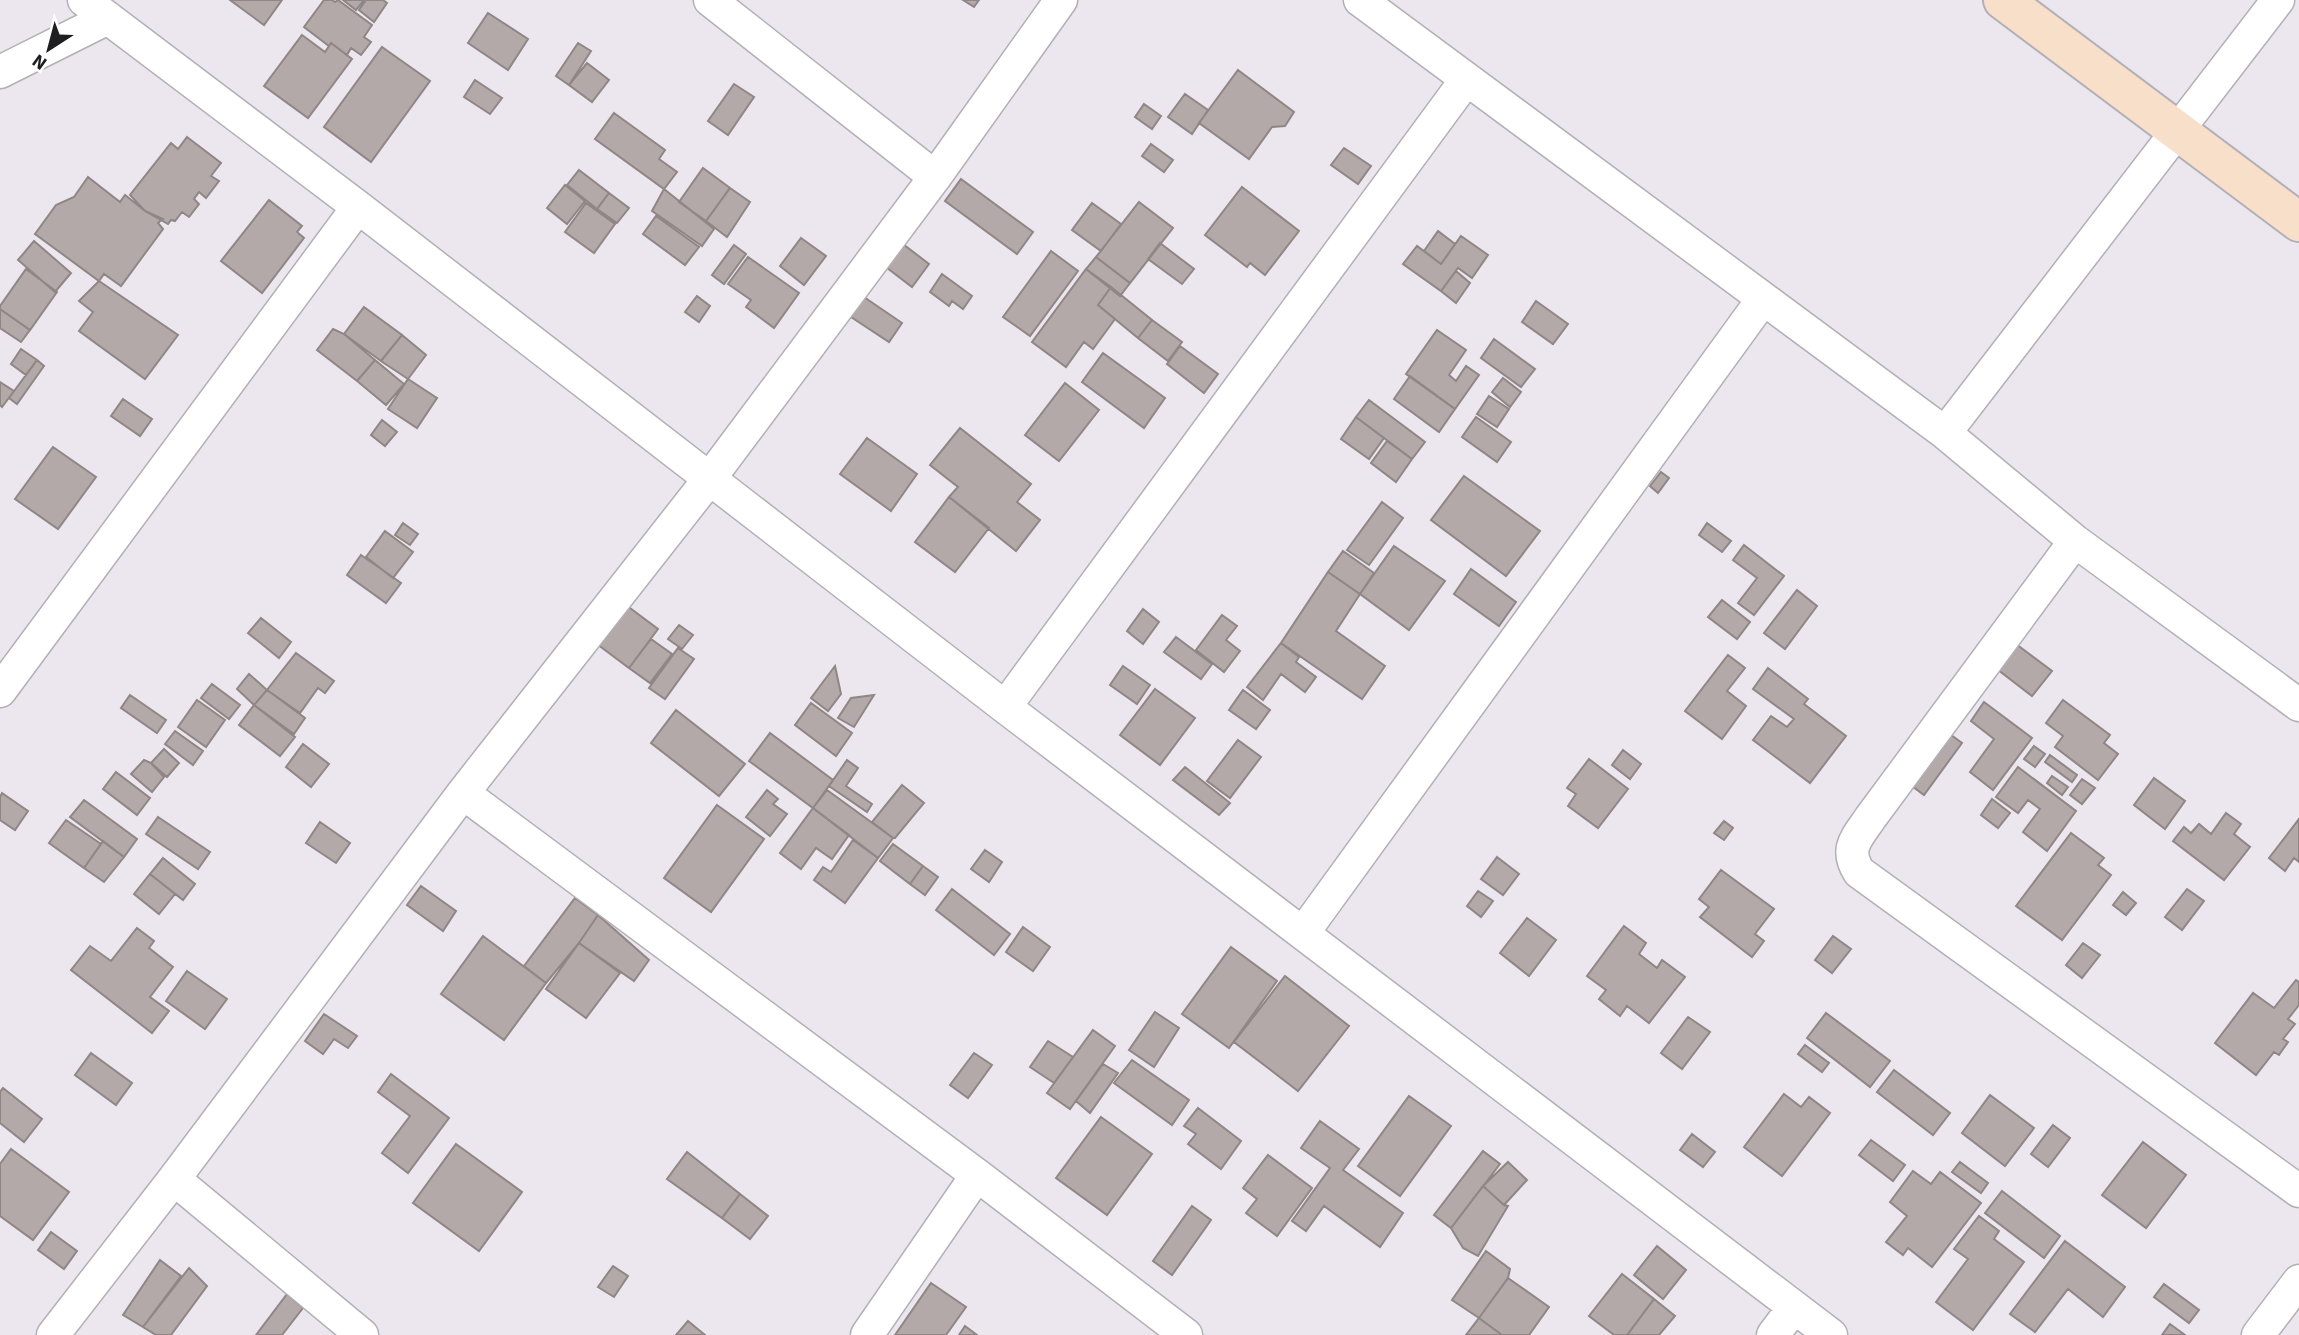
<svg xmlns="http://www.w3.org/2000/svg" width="2299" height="1335" font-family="'Source Sans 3',sans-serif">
<rect width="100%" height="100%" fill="#ece7ef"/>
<path fill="#b3a9a8" stroke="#8f8685" stroke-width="2" d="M 230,0 L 282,0 L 264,25 Z
M 324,0 L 332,0 L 335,2 L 338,0 L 372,25 L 364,37 L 371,42 L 361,55 L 351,48 L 347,55 L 331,43 L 329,46 L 304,27 Z
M 343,0 L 364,0 L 356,10 Z
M 366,0 L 383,0 L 387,3 L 374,22 L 359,10 Z
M 963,0 L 979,0 L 974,7 Z
M 488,13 L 528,39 L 508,70 L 468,43 Z
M 302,35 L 325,52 L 331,43 L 352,59 L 308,118 L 264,86 Z
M 578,43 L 591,51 L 569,85 L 556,76 Z
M 382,47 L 430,81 L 371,162 L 324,127 Z
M 587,63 L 609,80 L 592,102 L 569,85 Z
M 1238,70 L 1294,112 L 1285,126 L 1272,127 L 1249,159 L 1199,123 Z
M 475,80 L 502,98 L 490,114 L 464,97 Z
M 734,84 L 754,97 L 728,135 L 708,121 Z
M 1185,94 L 1208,110 L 1192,134 L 1168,117 Z
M 1144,104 L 1161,116 L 1152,129 L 1135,117 Z
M 614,113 L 665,150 L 659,159 L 677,172 L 664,189 L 595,139 Z
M 187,137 L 221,163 L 211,176 L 219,181 L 206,198 L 199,192 L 194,199 L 199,204 L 189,217 L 182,212 L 175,221 L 171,220 L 168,224 L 145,211 L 130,195 L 171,143 L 178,149 Z
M 1151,144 L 1173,160 L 1164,172 L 1142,156 Z
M 1344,148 L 1371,166 L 1358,184 L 1331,165 Z
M 703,168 L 730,188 L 706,221 L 679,202 Z
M 579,170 L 609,193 L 597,209 L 567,185 Z
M 88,177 L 120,202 L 125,195 L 145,211 L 163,219 L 158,223 L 163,229 L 121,286 L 104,274 L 99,281 L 35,234 L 56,205 L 74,197 Z
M 961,179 L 1033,232 L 1017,254 L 945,201 Z
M 565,185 L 585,201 L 567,224 L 547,208 Z
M 1242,187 L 1299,231 L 1265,275 L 1250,263 L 1247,267 L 1205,235 Z
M 730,188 L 750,202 L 727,237 L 706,221 Z
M 664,189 L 714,229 L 702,246 L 652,211 Z
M 609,193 L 629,208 L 617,223 L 597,209 Z
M 269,200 L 302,226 L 297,232 L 304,238 L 262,293 L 221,261 Z
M 1139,202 L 1173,228 L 1130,283 L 1096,257 Z
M 586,203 L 615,224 L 594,253 L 565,232 Z
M 1092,203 L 1121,224 L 1101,251 L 1072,230 Z
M 656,216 L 699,247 L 685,265 L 643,234 Z
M 1438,231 L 1455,244 L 1441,264 L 1424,251 Z
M 1461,236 L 1488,255 L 1472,278 L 1458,268 L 1441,291 L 1403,264 L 1417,246 L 1441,264 Z
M 801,238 L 826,256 L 804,285 L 780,266 Z
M 34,241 L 71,273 L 55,292 L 18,260 Z
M 899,241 L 929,264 L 912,287 L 882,264 Z
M 1160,243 L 1194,269 L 1182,284 L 1148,259 Z
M 734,245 L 746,254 L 724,284 L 712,275 Z
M 1051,251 L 1078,271 L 1030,336 L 1003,317 Z
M 748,257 L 799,293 L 774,328 L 746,307 L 751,300 L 728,284 Z
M 1096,257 L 1130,283 L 1120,296 L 1086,269 Z
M 26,269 L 57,292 L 30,330 L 0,309 L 0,306 Z
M 1086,269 L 1111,287 L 1098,305 L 1115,319 L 1093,349 L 1084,342 L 1066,367 L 1032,342 Z
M 1456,271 L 1470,283 L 1456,303 L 1441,291 Z
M 942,274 L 972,296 L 963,309 L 952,301 L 949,306 L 930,292 Z
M 99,281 L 178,335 L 145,379 L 79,331 L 93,312 L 79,301 Z
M 1111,287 L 1152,320 L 1138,338 L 1098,305 Z
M 861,295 L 902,323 L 889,342 L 848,315 Z
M 697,296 L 710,306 L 699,322 L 685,312 Z
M 1536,301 L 1568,324 L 1553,344 L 1522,322 Z
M 364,307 L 402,335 L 381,361 L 344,334 Z
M 0,309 L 30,330 L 21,342 L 0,328 Z
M 1152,320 L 1182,342 L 1168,361 L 1138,338 Z
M 333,329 L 344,334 L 375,360 L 357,381 L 317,350 Z
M 1437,330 L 1466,350 L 1449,375 L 1456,381 L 1466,366 L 1479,375 L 1455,409 L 1406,374 Z
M 402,335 L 426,355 L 408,379 L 381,361 Z
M 1494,339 L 1535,369 L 1521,387 L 1481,358 Z
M 1180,346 L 1218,374 L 1204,393 L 1167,364 Z
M 21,349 L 37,360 L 26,375 L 11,364 Z
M 1103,353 L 1165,398 L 1144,428 L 1082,382 Z
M 37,360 L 44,366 L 17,404 L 9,398 Z
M 375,360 L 404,384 L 386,405 L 357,381 Z
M 1410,376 L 1455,409 L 1439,432 L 1394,399 Z
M 1503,378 L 1521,392 L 1510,407 L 1492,392 Z
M 408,379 L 437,398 L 417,428 L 388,409 Z
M 0,382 L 14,391 L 2,407 L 0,405 Z
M 1065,383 L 1099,410 L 1059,461 L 1025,435 Z
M 1489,396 L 1509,409 L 1497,427 L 1477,414 Z
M 123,399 L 152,419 L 140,436 L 111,416 Z
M 1369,400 L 1425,442 L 1412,459 L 1356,417 Z
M 1356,417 L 1384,438 L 1369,459 L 1341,439 Z
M 1476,417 L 1511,442 L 1497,462 L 1462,437 Z
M 382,420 L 397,432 L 385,446 L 371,435 Z
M 960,428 L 1031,484 L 1017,502 L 1040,520 L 1016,551 L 949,497 L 958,487 L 930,465 Z
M 867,438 L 917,474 L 891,511 L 840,474 Z
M 1387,441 L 1412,459 L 1396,482 L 1371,463 Z
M 53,447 L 96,477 L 58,529 L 15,499 Z
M 1661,472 L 1669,478 L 1658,493 L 1650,486 Z
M 1464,476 L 1540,531 L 1506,576 L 1431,520 Z
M 949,497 L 989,528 L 955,572 L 915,542 Z
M 1382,502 L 1403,518 L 1369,565 L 1347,550 Z
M 403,523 L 418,534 L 410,545 L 395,535 Z
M 1707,523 L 1731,541 L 1722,552 L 1699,535 Z
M 385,531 L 413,552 L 393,578 L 366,557 Z
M 1744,545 L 1784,576 L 1754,615 L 1738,603 L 1757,578 L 1733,560 Z
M 1394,546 L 1445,581 L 1409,630 L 1360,594 Z
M 1343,551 L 1374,573 L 1360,594 L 1328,572 Z
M 361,555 L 401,583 L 386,603 L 347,575 Z
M 1471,569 L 1516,602 L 1499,626 L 1454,594 Z
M 1328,572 L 1360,594 L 1336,631 L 1385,666 L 1362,699 L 1281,643 Z
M 1797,590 L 1817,606 L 1785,649 L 1764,633 Z
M 1722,600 L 1750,622 L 1737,639 L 1708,617 Z
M 626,605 L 658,629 L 629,668 L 597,644 Z
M 1143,609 L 1159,622 L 1143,644 L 1127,631 Z
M 1222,615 L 1237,626 L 1226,640 L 1240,651 L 1224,672 L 1196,650 Z
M 261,618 L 291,642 L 279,658 L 248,633 Z
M 679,625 L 693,635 L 682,649 L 668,639 Z
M 1176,637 L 1212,664 L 1201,679 L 1164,652 Z
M 651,639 L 672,654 L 650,683 L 629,668 Z
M 2012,641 L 2052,671 L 2032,696 L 1993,666 Z
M 1281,643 L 1299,657 L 1296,662 L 1316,677 L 1305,692 L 1281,674 L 1263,700 L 1247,687 Z
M 678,648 L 694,659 L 665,699 L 649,688 Z
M 296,653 L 334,681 L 325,693 L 318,688 L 300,713 L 267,690 Z
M 1728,655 L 1745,668 L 1727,691 L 1746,706 L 1722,739 L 1685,711 Z
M 835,666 L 841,694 L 828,711 L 811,698 Z
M 1123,666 L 1150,685 L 1137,704 L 1110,685 Z
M 1768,668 L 1808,699 L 1804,704 L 1846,736 L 1810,783 L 1753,740 L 1771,716 L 1787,727 L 1794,719 L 1753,689 Z
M 249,674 L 267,690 L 254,705 L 237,689 Z
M 212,684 L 240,705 L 229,719 L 201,698 Z
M 1155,689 L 1195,718 L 1160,765 L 1120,735 Z
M 267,690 L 305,718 L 294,734 L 254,705 Z
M 1243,690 L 1270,710 L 1256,729 L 1229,710 Z
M 130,695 L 166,720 L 157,733 L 121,708 Z
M 874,695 L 854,727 L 838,718 L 851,698 Z
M 197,700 L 225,720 L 206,747 L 178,727 Z
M 2063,700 L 2110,735 L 2104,743 L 2118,754 L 2098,780 L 2055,747 L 2063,736 L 2046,723 Z
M 1984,702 L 2032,738 L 1993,790 L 1970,772 L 1994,739 L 1971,721 Z
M 811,703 L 852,733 L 836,756 L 795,725 Z
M 254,705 L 295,737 L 280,756 L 239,725 Z
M 676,710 L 745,764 L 719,796 L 651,743 Z
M 1943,729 L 1962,743 L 1924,795 L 1904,780 Z
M 175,731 L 203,751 L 193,765 L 165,744 Z
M 770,733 L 833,780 L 813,808 L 749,761 Z
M 1238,740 L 1261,757 L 1230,798 L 1207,781 Z
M 303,744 L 329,764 L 311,787 L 286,767 Z
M 2034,746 L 2045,754 L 2035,767 L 2024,759 Z
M 164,749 L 179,763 L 167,777 L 151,763 Z
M 1623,750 L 1641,764 L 1630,779 L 1612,765 Z
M 2050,755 L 2077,775 L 2072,782 L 2045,762 Z
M 1589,759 L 1628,789 L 1598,828 L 1568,806 L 1576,794 L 1567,788 Z
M 144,760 L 151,763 L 164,777 L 152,792 L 131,774 Z
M 847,760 L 858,768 L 846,786 L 872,804 L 867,812 L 829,786 Z
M 1185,767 L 1230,803 L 1219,815 L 1173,780 Z
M 2018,767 L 2076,811 L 2047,851 L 2023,832 L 2040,809 L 2028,800 L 2018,813 L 1996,797 Z
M 116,772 L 150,798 L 137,815 L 103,789 Z
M 2052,776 L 2068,787 L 2062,795 L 2047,783 Z
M 2154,778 L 2185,801 L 2165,829 L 2134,805 Z
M 2082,779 L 2095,788 L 2082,804 L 2070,795 Z
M 902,785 L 924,803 L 895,838 L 893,838 L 872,822 Z
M 767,790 L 778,799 L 773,804 L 787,814 L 770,836 L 746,817 Z
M 827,790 L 893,838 L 878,858 L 813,808 Z
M 2,793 L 28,811 L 15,830 L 0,820 L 0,797 Z
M 1992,799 L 2010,813 L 1998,828 L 1981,815 Z
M 84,800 L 137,839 L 124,857 L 70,817 Z
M 717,805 L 764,839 L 711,912 L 664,878 Z
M 813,808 L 849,835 L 832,859 L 816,848 L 801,869 L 780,853 Z
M 2226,813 L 2241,824 L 2234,834 L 2250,847 L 2224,880 L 2173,841 L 2184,827 L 2191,833 L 2199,824 L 2211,834 Z
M 158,817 L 210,852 L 198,869 L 146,834 Z
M 2299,819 L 2299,862 L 2294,858 L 2285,871 L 2269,858 Z
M 66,820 L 101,844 L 84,868 L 49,843 Z
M 1724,821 L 1733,828 L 1724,840 L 1714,833 Z
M 320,822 L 350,843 L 336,863 L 306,843 Z
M 2071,833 L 2104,858 L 2098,865 L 2111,875 L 2062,940 L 2016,906 Z
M 853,840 L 878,858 L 845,903 L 814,880 L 823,867 L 831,872 Z
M 103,841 L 124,857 L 104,882 L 84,868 Z
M 893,844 L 923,866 L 910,884 L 880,861 Z
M 985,850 L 1002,862 L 989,882 L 971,869 Z
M 1497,857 L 1519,874 L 1503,895 L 1481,879 Z
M 163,858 L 195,884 L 183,900 L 150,874 Z
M 923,866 L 938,877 L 925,895 L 910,884 Z
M 1721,870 L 1774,909 L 1755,934 L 1764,941 L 1752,957 L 1700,917 L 1709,907 L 1699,899 Z
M 150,874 L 175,894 L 159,914 L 134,894 Z
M 421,886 L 456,911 L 443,931 L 407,905 Z
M 952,889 L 1010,934 L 994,955 L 936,910 Z
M 2187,889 L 2204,901 L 2182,930 L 2165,917 Z
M 1478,891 L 1493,901 L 1481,917 L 1467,906 Z
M 2123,892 L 2136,903 L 2126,915 L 2113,905 Z
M 575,898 L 598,915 L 579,943 L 546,983 L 524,966 Z
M 598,915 L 649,960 L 634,981 L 579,943 Z
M 1527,918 L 1556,940 L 1529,976 L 1500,953 Z
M 1624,926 L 1646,943 L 1639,954 L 1657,968 L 1662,960 L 1685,977 L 1649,1023 L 1627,1006 L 1620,1016 L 1599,999 L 1606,990 L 1587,976 Z
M 1023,927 L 1050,947 L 1033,971 L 1006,952 Z
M 137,928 L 154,941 L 149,948 L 173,967 L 150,997 L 169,1011 L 152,1033 L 71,970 L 90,946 L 111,961 Z
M 483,936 L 546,983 L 504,1040 L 441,994 Z
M 1833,936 L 1851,949 L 1832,973 L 1815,960 Z
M 579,943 L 620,973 L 586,1018 L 546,989 Z
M 2083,943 L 2100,955 L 2082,978 L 2066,965 Z
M 1231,947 L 1277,981 L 1229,1048 L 1182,1014 Z
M 187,971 L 227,999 L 205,1029 L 166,1001 Z
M 1285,976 L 1349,1026 L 1298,1091 L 1234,1042 Z
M 2296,980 L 2299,982 L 2299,1005 L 2288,1019 L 2295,1024 L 2283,1039 L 2288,1042 L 2279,1055 L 2274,1052 L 2256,1075 L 2215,1043 L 2253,993 L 2274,1008 Z
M 1155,1012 L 1179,1028 L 1154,1067 L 1129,1050 Z
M 1826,1013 L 1890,1061 L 1870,1087 L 1807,1038 Z
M 324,1014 L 357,1036 L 348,1048 L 334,1039 L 323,1054 L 305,1041 Z
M 1688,1017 L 1710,1032 L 1682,1069 L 1661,1053 Z
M 1093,1030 L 1115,1046 L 1070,1109 L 1047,1093 Z
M 1048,1041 L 1073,1057 L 1054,1083 L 1030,1067 Z
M 1805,1045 L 1829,1063 L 1822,1072 L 1798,1054 Z
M 91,1053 L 132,1083 L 116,1105 L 75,1075 Z
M 974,1053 L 992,1065 L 968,1098 L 950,1085 Z
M 1132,1060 L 1189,1100 L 1172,1125 L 1114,1083 Z
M 1103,1064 L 1118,1073 L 1090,1113 L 1076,1101 Z
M 1894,1070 L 1950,1113 L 1933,1135 L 1877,1092 Z
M 391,1074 L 449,1118 L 408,1173 L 382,1153 L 410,1116 L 378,1092 Z
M 3,1088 L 42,1119 L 24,1142 L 0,1123 L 0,1092 Z
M 1784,1094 L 1801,1107 L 1809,1097 L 1830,1113 L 1782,1176 L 1744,1147 Z
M 1990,1095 L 2034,1128 L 2005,1166 L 1962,1133 Z
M 1409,1096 L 1451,1126 L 1400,1196 L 1358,1166 Z
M 1198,1108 L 1241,1141 L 1221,1169 L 1188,1144 L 1196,1134 L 1184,1126 Z
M 1101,1117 L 1152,1154 L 1107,1215 L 1056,1178 Z
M 1320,1121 L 1359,1149 L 1343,1170 L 1403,1213 L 1380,1247 L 1324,1206 L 1306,1231 L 1292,1221 L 1330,1168 L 1301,1148 Z
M 2053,1125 L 2070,1138 L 2048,1167 L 2031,1154 Z
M 1692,1134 L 1715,1152 L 1703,1167 L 1680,1150 Z
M 1871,1140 L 1905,1165 L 1893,1181 L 1859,1155 Z
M 2143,1142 L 2186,1175 L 2146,1228 L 2102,1195 Z
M 456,1144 L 522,1192 L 479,1251 L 413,1203 Z
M 11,1149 L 69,1192 L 33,1240 L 0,1216 L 0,1164 Z
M 1483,1151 L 1500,1164 L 1451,1228 L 1434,1215 Z
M 687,1152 L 740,1194 L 722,1218 L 667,1179 Z
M 1268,1155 L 1312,1188 L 1277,1236 L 1246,1213 L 1257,1199 L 1243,1188 Z
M 1508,1162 L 1527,1180 L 1504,1205 L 1483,1186 Z
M 1960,1162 L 1988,1183 L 1981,1193 L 1952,1172 Z
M 1913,1171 L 1931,1184 L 1940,1172 L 1981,1203 L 1932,1267 L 1908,1248 L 1903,1255 L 1886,1242 L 1907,1216 L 1890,1202 Z
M 1483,1186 L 1504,1205 L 1508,1206 L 1478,1256 L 1463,1248 L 1451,1228 Z
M 2002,1191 L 2060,1236 L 2044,1258 L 1985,1213 Z
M 740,1194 L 768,1216 L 750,1239 L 722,1218 Z
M 1192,1206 L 1211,1220 L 1172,1275 L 1153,1261 Z
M 1979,1216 L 1999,1231 L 1994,1239 L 2024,1262 L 1973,1330 L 1936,1302 L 1968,1259 L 1954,1249 Z
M 51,1232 L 77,1251 L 64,1269 L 38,1250 Z
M 2065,1241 L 2125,1287 L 2103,1317 L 2068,1289 L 2035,1332 L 2010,1314 Z
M 1657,1246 L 1686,1270 L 1663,1299 L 1634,1275 Z
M 1486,1251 L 1510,1269 L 1508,1278 L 1479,1318 L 1452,1300 Z
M 160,1260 L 181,1276 L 143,1327 L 123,1315 Z
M 613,1266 L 628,1276 L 614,1297 L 598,1287 Z
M 189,1268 L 207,1286 L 171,1335 L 156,1335 L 143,1327 Z
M 1622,1274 L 1654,1299 L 1627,1335 L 1614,1335 L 1589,1316 Z
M 1508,1278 L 1549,1307 L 1529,1335 L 1502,1335 L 1479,1318 Z
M 931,1283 L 966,1307 L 946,1335 L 895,1335 Z
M 2164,1284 L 2199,1310 L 2189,1323 L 2154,1297 Z
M 287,1294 L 303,1308 L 282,1335 L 256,1335 Z
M 1654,1299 L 1675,1316 L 1659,1335 L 1629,1335 L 1628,1334 Z
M 1479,1318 L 1502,1335 L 1466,1335 Z
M 688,1321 L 705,1335 L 676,1335 Z
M 2170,1324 L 2185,1335 L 2162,1335 Z
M 965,1326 L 977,1335 L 959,1335 Z"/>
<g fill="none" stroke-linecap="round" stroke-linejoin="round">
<g stroke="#b3afb6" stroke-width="35">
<path id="street" d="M 84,0 L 358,207 L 1005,707 L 1831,1335
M 710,0 L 935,177
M 1360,0 L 1945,433 L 2075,541 L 2299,705
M 0,72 L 108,18
M 1945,433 L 2278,0
M 2075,541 L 1871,817 C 1857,838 1844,848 1859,872 L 2299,1191
M 0,691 L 358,207
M 1005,707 L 1466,80
M 463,793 L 977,1175 L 1186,1335
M 1303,933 L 1763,299
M 174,1179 L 362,1335
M 53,1335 L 174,1179 L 463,793 L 710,478 L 935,177 L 1061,0
M 867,1335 L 977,1175
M 1773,1335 L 1794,1307
M 2258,1335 L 2299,1281"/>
</g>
<g stroke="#b3afb6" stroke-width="42">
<path id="secondary" d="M 2003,0 L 2299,222"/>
</g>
<use href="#street" stroke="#fff" stroke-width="32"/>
<use href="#secondary" stroke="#f7dfc9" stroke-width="38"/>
</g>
<g transform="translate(49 49) rotate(216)" stroke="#ffffff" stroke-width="5" paint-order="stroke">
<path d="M0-5L12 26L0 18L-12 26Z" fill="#1e1d1f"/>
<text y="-10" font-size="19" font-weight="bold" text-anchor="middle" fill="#1e1d1f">N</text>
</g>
</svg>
